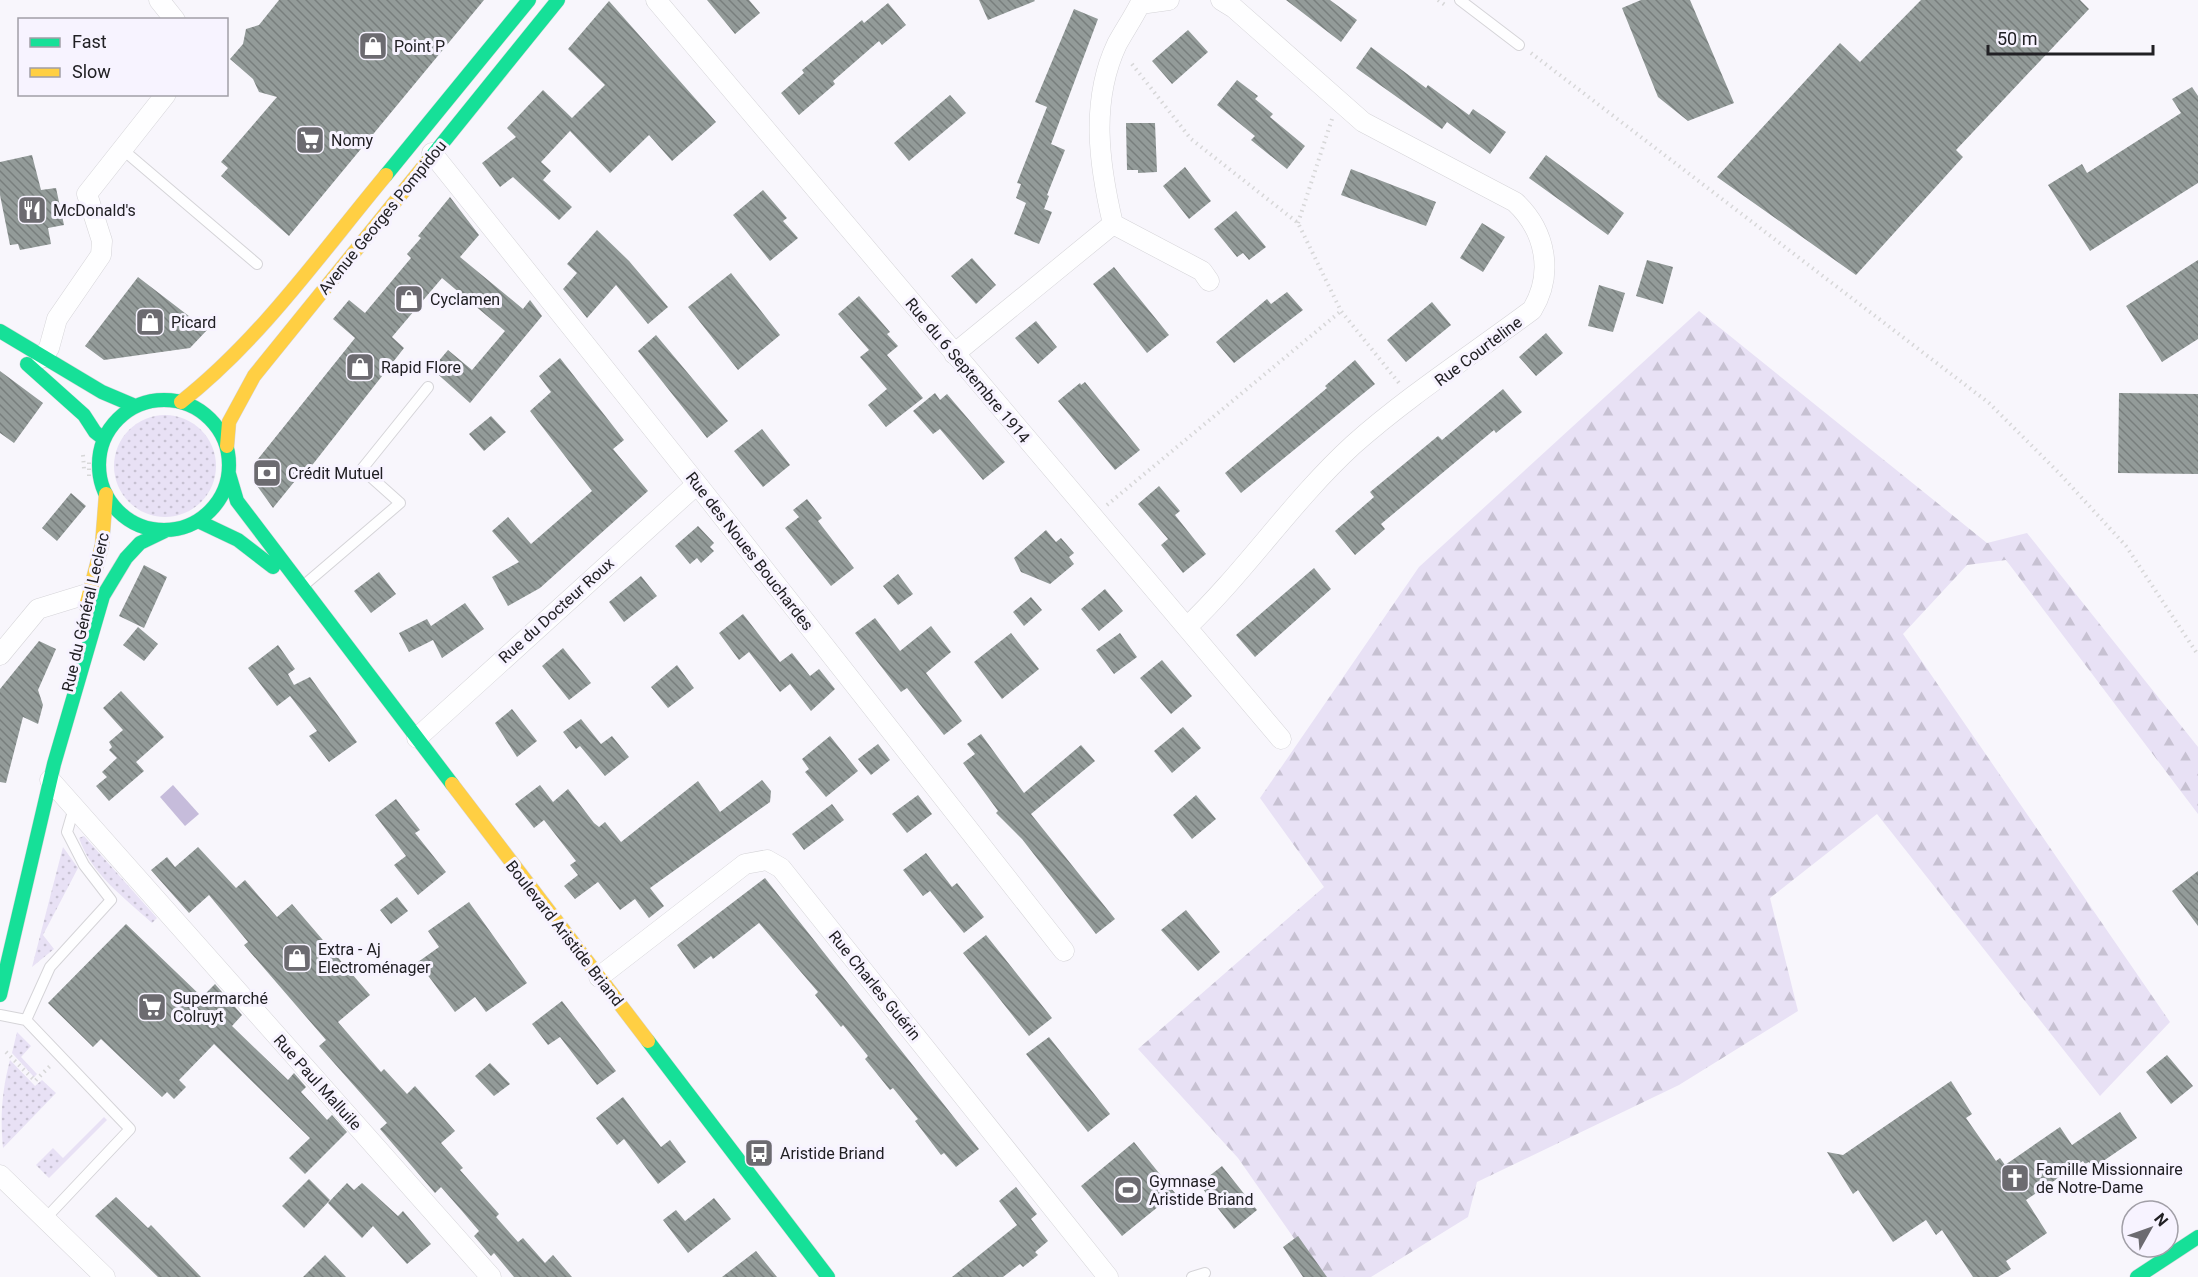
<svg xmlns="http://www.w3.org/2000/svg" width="2198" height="1277" font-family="Roboto,sans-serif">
<defs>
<pattern id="grass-dots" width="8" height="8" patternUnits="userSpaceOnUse" patternTransform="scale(1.5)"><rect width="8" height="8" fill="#e8e1f5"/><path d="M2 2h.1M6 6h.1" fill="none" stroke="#c7c1d2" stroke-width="1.8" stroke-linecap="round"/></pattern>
<pattern id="forest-firs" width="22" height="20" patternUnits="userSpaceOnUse" patternTransform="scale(1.5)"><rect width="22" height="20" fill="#e8e1f5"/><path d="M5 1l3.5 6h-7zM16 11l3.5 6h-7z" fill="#c7c1d2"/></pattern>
<pattern id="building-back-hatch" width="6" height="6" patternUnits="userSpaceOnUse" patternTransform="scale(1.5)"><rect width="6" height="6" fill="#939b99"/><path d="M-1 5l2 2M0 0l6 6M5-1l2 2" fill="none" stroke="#787e7d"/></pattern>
</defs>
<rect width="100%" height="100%" fill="#f8f6fc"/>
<path fill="url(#grass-dots)" d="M114 466a51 51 0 1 1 102 0a51 51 0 1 1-102 0Z
M 84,836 L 157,918 L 152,923 C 125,898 91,874 79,838 Z
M 63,847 L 78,868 L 43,935 L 54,949 L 32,967 Z
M 17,1032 L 31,1046 L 21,1057 L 37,1074 L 34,1077 L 12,1053 Z
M 10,1060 L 35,1086 L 42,1080 L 56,1093 L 3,1148 C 0,1117 2,1090 10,1060 Z
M 104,1117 L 107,1120 L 49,1178 L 36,1165 L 53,1148 L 63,1158 Z"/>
<path fill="url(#forest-firs)" d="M 1699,311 L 1987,543 L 2027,533 L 2198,747 L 2198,814 L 2006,560 L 1967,565 L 1903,634 L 2170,1022 L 2100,1096 L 1877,814 L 1770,898 L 1798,1011 L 1679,1085 L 1477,1182 L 1468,1217 L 1371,1277 L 1321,1277 L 1238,1158 L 1138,1049 L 1324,887 L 1260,798 L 1419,567 Z"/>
<path fill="#c6bcdb" d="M 173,785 L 199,814 L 185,826 L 160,797 Z"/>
<path fill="url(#building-back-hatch)" d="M 279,0 L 484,0 L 289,236 L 221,176 L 228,168 L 221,162 L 277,97 L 259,92 L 253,79 L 230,59 L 243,44 L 246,29 L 259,25 Z
M 707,0 L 749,0 L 760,13 L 735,34 Z
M 979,0 L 1034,0 L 1035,1 L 988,20 Z
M 1286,0 L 1330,0 L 1357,20 L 1341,42 Z
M 1641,0 L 1690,0 L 1734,103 L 1688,121 L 1658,97 L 1622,8 Z
M 1921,0 L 2080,0 L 2089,9 L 1956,150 L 1963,157 L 1856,275 L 1717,177 L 1840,43 L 1860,62 Z
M 609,1 L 716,122 L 672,161 L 649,135 L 610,173 L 570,131 L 541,162 L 551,171 L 543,180 L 572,207 L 559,220 L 513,177 L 500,187 L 482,163 L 516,137 L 507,128 L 543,90 L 572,118 L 605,85 L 568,49 Z
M 888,3 L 906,25 L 882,45 L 879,41 L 833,81 L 835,84 L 799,115 L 781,93 L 804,73 L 802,70 L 862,20 L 864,23 Z
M 1074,9 L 1098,19 L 1051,144 L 1065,150 L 1047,195 L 1049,196 L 1044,209 L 1052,212 L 1039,244 L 1014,234 L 1026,203 L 1016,198 L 1021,184 L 1017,183 L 1047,107 L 1035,102 Z
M 1188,30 L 1208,52 L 1172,84 L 1152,61 Z
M 1371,47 L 1426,88 L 1428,85 L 1469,115 L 1473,109 L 1506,132 L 1490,154 L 1447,122 L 1442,129 L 1356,68 Z
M 1237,80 L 1258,96 L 1255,99 L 1273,114 L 1270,117 L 1305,146 L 1287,169 L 1251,140 L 1255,136 L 1217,105 Z
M 2192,87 L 2198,96 L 2198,183 L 2090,251 L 2048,185 L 2082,164 L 2087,173 L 2181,113 L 2172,99 Z
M 950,95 L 966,113 L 909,161 L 894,143 Z
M 1126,123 L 1155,123 L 1157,172 L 1138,173 L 1138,170 L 1127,170 Z
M 32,155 L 41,190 L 56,188 L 64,225 L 48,228 L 51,244 L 20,250 L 18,244 L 10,245 L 0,195 L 0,162 Z
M 1546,155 L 1624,213 L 1608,235 L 1529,178 Z
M 1185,167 L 1211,201 L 1189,219 L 1163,186 Z
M 1351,169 L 1436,202 L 1426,226 L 1341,195 Z
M 763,190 L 787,218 L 783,221 L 798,238 L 770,261 L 733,215 Z
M 450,197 L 479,235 L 460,257 L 523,309 L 530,300 L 542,316 L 470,403 L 432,369 L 448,350 L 472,370 L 505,331 L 442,278 L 392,337 L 404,348 L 306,473 L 303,471 L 273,508 L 255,483 L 254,464 L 355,338 L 333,319 L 349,300 L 365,313 L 411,258 L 407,254 L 421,238 L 418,236 Z
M 1236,211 L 1266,247 L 1249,260 L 1243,253 L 1237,257 L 1214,229 Z
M 1482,223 L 1505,237 L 1483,272 L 1460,258 Z
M 597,230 L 629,261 L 668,307 L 648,324 L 616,285 L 587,318 L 563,289 L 577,273 L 567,264 Z
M 972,258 L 996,285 L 976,304 L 951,276 Z
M 1647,260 L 1673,267 L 1663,304 L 1636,296 Z
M 2198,260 L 2198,339 L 2162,362 L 2126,306 Z
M 1114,267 L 1169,335 L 1147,353 L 1093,284 Z
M 731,273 L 780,335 L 738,370 L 688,307 Z
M 138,277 L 207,330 L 190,348 L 104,360 L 85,346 Z
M 1599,285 L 1625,293 L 1613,332 L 1588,326 Z
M 1287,292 L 1303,310 L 1234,363 L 1216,342 L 1267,299 L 1271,304 Z
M 859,296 L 890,332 L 887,334 L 898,346 L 887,355 L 923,398 L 886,427 L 868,405 L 887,389 L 860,357 L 869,350 L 838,314 Z
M 1432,302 L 1451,325 L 1406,362 L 1387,340 Z
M 1036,321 L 1057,347 L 1038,364 L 1015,338 Z
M 1546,333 L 1563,353 L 1536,376 L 1519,357 Z
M 656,335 L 728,421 L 707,438 L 638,351 Z
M 560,358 L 624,440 L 613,449 L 648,491 L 540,588 L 508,606 L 492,577 L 519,562 L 492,531 L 508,517 L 531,544 L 592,491 L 530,411 L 551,392 L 539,376 Z
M 1355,360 L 1375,384 L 1241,493 L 1225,473 L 1327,388 L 1325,386 Z
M 0,371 L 43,403 L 14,443 L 0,433 Z
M 1085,382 L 1140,450 L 1115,470 L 1058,401 L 1080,383 L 1081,385 Z
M 1503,389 L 1522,412 L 1496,433 L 1494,430 L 1381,524 L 1385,529 L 1355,555 L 1335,531 L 1374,497 L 1370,492 L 1438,436 L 1442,440 Z
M 935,393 L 940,400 L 947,394 L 1005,462 L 983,480 L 940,429 L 933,434 L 913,411 Z
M 2119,393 L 2198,394 L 2198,474 L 2118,473 Z
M 491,416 L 506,432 L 484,451 L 469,434 Z
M 762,429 L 790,465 L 763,487 L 734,451 Z
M 1159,486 L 1180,511 L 1175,515 L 1206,554 L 1183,573 L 1161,545 L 1168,539 L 1138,504 Z
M 71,493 L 86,506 L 57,541 L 42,528 Z
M 807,499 L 822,518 L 818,521 L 854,568 L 831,586 L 785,528 L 799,517 L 793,510 Z
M 698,526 L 714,543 L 710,547 L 714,551 L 701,563 L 697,558 L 690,564 L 675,546 Z
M 1046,530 L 1056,542 L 1061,538 L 1074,553 L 1069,557 L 1074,564 L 1050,584 L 1021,572 L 1014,558 Z
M 144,565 L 167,577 L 144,628 L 119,616 Z
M 1314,568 L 1331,589 L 1255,657 L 1236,635 Z
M 379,572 L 396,594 L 371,613 L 354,591 Z
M 898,574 L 913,594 L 898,605 L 883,586 Z
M 641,576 L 657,596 L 624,622 L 609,602 Z
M 1105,589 L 1123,611 L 1099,631 L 1081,609 Z
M 1031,597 L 1042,610 L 1024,626 L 1013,612 Z
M 465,603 L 484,629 L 442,658 L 433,640 L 409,652 L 399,633 L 427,619 L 431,626 Z
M 743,614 L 780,662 L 792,653 L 810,676 L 819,669 L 835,689 L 811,711 L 790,684 L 780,692 L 749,652 L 739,660 L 719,633 Z
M 875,618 L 900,651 L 931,626 L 951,652 L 926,673 L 962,721 L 944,735 L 907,688 L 901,692 L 855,633 Z
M 138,627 L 158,644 L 144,661 L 123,645 Z
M 1011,633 L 1039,669 L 1002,699 L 974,662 Z
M 1120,633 L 1137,657 L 1114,674 L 1096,650 Z
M 39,641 L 56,649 L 38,690 L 43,705 L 38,724 L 23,717 L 6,783 L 0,782 L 0,689 Z
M 278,645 L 295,669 L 288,674 L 294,685 L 310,677 L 357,742 L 329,762 L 309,736 L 317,731 L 290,696 L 277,706 L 248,668 Z
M 563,648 L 591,683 L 569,700 L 542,666 Z
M 1162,660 L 1192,696 L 1171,714 L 1140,678 Z
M 677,665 L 694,688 L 668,708 L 651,687 Z
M 121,691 L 164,737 L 136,762 L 144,771 L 109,801 L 96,786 L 107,777 L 102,772 L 117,758 L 109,750 L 112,747 L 109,742 L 123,730 L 103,708 Z
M 512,709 L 537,741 L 517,757 L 495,723 Z
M 581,719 L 601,744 L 612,736 L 629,757 L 605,776 L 580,746 L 576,749 L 563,732 Z
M 1183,727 L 1201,748 L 1172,773 L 1154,751 Z
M 981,734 L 1024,793 L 1081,745 L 1095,761 L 1031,814 L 1115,919 L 1096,934 L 1022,839 L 996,813 L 998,811 L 963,763 L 975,754 L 967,744 Z
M 830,736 L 858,771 L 826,797 L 805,772 L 809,769 L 802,759 Z
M 878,744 L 890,760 L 871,775 L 858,759 Z
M 762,780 L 771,791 L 770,802 L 650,888 L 664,906 L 649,918 L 635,899 L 620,910 L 598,882 L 575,899 L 564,886 L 578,875 L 570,865 L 576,861 L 544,820 L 534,828 L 515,804 L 540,785 L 553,802 L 568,789 L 594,823 L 599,827 L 605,822 L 621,842 L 698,781 L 720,812 Z
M 918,795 L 932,814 L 907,833 L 892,814 Z
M 1196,795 L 1216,819 L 1192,839 L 1173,815 Z
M 396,799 L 420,830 L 415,833 L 446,872 L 418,895 L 394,865 L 406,856 L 375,815 Z
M 832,804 L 844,820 L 804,850 L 792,834 Z
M 198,847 L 236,888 L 245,880 L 277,917 L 292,904 L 370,995 L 338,1022 L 381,1072 L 384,1069 L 407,1094 L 415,1086 L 455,1131 L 441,1143 L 463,1168 L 460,1170 L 499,1214 L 496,1217 L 518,1242 L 523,1238 L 545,1263 L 553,1255 L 572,1277 L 514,1277 L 494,1253 L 491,1256 L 474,1236 L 479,1231 L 462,1211 L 441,1187 L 435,1193 L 380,1129 L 387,1123 L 319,1046 L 326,1040 L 244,945 L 248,942 L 209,895 L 189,913 L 151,870 L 167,857 L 175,867 Z
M 926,853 L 952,887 L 957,883 L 984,917 L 964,933 L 930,891 L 923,896 L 903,870 Z
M 2198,871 L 2198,926 L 2172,891 Z
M 765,878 L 979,1149 L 956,1167 L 944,1153 L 941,1155 L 915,1121 L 918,1119 L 893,1088 L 890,1090 L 865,1059 L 868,1056 L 843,1025 L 841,1027 L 815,995 L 818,992 L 759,923 L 713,959 L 711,956 L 694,969 L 677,945 Z
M 397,897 L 408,911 L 391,924 L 380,910 Z
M 469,902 L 527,983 L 486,1012 L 475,997 L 455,1012 L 418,962 L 439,947 L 428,931 Z
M 1186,910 L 1220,952 L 1198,971 L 1161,930 Z
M 126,924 L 202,997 L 215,984 L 242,1015 L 232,1026 L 288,1080 L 294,1073 L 306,1087 L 301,1092 L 327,1120 L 332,1115 L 347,1132 L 305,1174 L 289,1158 L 310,1138 L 214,1044 L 179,1080 L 186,1087 L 174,1099 L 167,1092 L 162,1097 L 101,1039 L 93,1047 L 48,1003 Z
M 986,935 L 1052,1018 L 1029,1036 L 963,953 Z
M 562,1001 L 616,1071 L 597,1085 L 560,1037 L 548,1045 L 532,1024 Z
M 1049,1037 L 1110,1114 L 1088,1132 L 1026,1054 Z
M 2167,1055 L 2193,1086 L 2171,1104 L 2146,1072 Z
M 490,1063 L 510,1084 L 494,1096 L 475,1076 Z
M 1951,1081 L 1972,1114 L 1966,1118 L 1996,1161 L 2000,1158 L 2005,1165 L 2060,1127 L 2072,1145 L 2120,1112 L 2137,1138 L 2093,1168 L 2089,1162 L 2085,1164 L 2083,1161 L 2026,1200 L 2047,1233 L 2006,1261 L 2011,1269 L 1998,1277 L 1973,1277 L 1944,1233 L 1942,1230 L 1936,1235 L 1926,1220 L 1893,1242 L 1858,1190 L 1853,1194 L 1827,1152 L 1843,1155 Z
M 623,1097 L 661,1147 L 670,1140 L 686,1162 L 658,1184 L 624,1139 L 617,1145 L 596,1118 Z
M 1134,1142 L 1175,1193 L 1122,1236 L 1081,1186 Z
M 1222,1166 L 1257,1210 L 1234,1229 L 1199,1184 Z
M 309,1179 L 330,1200 L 304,1228 L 282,1206 Z
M 347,1183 L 354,1190 L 362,1183 L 398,1216 L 403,1211 L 431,1244 L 407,1264 L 373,1226 L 362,1238 L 328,1203 Z
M 1016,1187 L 1037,1214 L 1031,1219 L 1048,1241 L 1035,1252 L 1038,1255 L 1023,1267 L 1020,1264 L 1003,1277 L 952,1277 L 1017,1225 L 999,1201 Z
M 116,1197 L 148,1228 L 151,1225 L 201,1277 L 158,1277 L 95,1216 Z
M 714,1198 L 731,1219 L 688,1253 L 663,1220 L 676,1210 L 685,1221 Z
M 1298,1236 L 1327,1277 L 1303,1277 L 1283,1247 Z
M 756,1251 L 777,1277 L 722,1277 Z
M 325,1255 L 346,1277 L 303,1277 Z"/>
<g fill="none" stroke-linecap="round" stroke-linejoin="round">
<g stroke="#d5d4d8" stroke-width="12">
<path id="lane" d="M 1460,0 L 1519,45
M 122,149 L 257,264
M 303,586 L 400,503 L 362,469 L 428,387
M 0,1015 L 26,1020 L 130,1129 L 45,1219
M 26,1020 L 50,967 L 111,900 L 84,865 L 67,832 L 74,808
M 1192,1277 L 1205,1273"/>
</g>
<g stroke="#d5d4d8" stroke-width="21">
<path id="street" d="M 159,0 L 175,20
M 656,0 L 1281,739
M 432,153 L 697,484 L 1064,951
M 1113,224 L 1202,271 L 1209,281
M 954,354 L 1113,224 C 1099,165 1090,101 1117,44 C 1124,31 1133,18 1140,4 L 1169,0
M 42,358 L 49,348 L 57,319 L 101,255 L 102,241 L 87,194 L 166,94
M 1187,627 C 1246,571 1292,501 1353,445 C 1408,396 1473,354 1532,310 C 1554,274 1546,231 1515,202 L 1363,122 L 1234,8 L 1221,0
M 0,655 L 38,609 L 90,593
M 417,738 L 697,484
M 50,780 L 491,1277
M 599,977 L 745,864 L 767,860 L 781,868 L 1108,1277
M 0,1175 L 105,1277"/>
</g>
<g stroke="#d5d4d8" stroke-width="15">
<path id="fast" d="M 428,161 L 558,0
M 386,175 L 529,0
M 0,331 L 102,392 L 135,406
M 27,364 L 84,415 L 95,432 L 104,439
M99 465a65 65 0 1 1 130 0a65 65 0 1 1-130 0Z
M 229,474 L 237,501 L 452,784
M 198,521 L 238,540 L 273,567
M 0,995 L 54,764 L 103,596 L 126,558 L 140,543 L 167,530
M 648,1041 L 828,1277
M 2137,1277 L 2198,1237"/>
</g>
<g stroke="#d5d4d8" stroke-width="15">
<path id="slow" d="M 181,402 C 261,339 321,253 386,175
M 227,446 L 229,422 L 254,376 L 428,161
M 86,606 L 102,545 L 106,494
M 452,784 L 648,1041"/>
</g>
<path stroke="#d7d7d8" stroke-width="4" stroke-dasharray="1.5 4.5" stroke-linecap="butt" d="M 1438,0 L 1445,5
M 1531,53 L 1989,403 L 2059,473 L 2126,546 L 2198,655
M 1132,64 L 1191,139 L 1298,223 L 1341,311 L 1399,383
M 1298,223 L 1332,119
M 83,455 L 84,469
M 89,476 L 89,460
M 1107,505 L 1341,311
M 6,1052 L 35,1081 L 50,1066"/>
<use href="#lane" stroke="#fefeff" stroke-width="10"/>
<use href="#street" stroke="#fefeff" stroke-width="20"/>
<use href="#fast" stroke="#16e098" stroke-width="14"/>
<use href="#slow" stroke="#ffcf43" stroke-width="14"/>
</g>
<defs>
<g id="shop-square" transform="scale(1.5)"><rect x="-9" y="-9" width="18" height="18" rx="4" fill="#6c6b70" stroke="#f7f3ff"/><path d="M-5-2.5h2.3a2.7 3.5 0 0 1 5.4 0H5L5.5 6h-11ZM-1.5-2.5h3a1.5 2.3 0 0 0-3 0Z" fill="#fff"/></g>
<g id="supermarket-square" transform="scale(1.5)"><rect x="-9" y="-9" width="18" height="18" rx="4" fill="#6c6b70" stroke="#f7f3ff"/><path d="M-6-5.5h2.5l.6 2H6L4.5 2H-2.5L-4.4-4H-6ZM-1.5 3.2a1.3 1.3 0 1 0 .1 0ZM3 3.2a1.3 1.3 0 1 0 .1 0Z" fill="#fff"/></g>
<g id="restaurant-square" transform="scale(1.5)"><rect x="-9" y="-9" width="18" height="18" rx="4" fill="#6c6b70" stroke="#f7f3ff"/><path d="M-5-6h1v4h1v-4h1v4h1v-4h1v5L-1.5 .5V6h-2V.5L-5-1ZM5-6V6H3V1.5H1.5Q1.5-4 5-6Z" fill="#fff"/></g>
<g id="bank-square" transform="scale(1.5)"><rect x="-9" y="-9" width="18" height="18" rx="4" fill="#6c6b70" stroke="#f7f3ff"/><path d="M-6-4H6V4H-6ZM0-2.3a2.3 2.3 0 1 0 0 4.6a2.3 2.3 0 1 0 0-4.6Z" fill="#fff"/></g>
<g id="bus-square" transform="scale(1.5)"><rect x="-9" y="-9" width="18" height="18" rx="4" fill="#6c6b70" stroke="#f7f3ff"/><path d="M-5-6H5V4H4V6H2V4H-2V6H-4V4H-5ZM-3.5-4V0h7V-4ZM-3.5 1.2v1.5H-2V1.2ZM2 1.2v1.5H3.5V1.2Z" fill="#fff"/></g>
<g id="church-square" transform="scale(1.5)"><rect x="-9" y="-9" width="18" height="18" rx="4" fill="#6c6b70" stroke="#f7f3ff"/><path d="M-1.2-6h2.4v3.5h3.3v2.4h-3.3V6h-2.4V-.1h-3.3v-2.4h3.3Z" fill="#fff"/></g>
<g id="stadium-square" transform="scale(1.5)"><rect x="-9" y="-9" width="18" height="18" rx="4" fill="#6c6b70" stroke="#f7f3ff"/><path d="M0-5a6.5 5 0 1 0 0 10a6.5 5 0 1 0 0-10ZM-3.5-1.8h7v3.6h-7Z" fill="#fff"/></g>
</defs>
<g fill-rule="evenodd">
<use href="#shop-square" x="373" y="46"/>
<use href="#supermarket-square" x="310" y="140"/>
<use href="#restaurant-square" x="32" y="210"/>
<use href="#shop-square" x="409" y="299"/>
<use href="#shop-square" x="150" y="322"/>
<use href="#shop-square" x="360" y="367"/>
<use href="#bank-square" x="267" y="473"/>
<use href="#shop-square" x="297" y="958"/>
<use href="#supermarket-square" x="152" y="1007"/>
<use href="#bus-square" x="759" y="1153"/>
<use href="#church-square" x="2015" y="1178"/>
<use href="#stadium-square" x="1128" y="1190"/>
</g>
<g text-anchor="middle" stroke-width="6" stroke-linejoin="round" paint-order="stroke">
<g font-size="16" fill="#212024" stroke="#f7f3ff" text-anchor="start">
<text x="394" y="52">Point P</text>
<text x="331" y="146">Nomy</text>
<text x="53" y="216">McDonald's</text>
<text x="430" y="305">Cyclamen</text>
<text x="171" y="328">Picard</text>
<text x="381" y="373">Rapid Flore</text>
<text x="288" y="479">Crédit Mutuel</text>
<text x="318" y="955">Extra - Aj<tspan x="318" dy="18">Electroménager</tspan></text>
<text x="173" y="1004">Supermarché<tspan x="173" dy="18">Colruyt</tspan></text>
<text x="780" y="1159">Aristide Briand</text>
<text x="2036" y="1175">Famille Missionnaire<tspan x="2036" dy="18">de Notre-Dame</tspan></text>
<text x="1149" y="1187">Gymnase<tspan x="1149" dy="18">Aristide Briand</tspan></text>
</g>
<g font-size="16" fill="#212024" stroke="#f7f3ff">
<text transform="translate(382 217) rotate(-51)" y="6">Avenue Georges Pompidou</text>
<text transform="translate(1478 351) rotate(-37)" y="6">Rue Courteline</text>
<text transform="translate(968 370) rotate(50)" y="6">Rue du 6 Septembre 1914</text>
<text transform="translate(750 551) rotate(52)" y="6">Rue des Noues Bouchardes</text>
<text transform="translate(556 610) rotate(-42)" y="6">Rue du Docteur Roux</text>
<text transform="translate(85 612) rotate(-77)" y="6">Rue du Général Leclerc</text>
<text transform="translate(565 933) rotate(52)" y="6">Boulevard Aristide Briand</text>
<text transform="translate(875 985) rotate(51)" y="6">Rue Charles Guérin</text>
<text transform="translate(318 1082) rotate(48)" y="6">Rue Paul Malluile</text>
</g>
</g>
<rect x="18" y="18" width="210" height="78" fill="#f7f3ff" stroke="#a19fa7" stroke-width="1.5"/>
<rect x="30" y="38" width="30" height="9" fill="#16e098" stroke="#a19fa7" stroke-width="1.5"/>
<text x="72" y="48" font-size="18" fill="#212024">Fast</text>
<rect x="30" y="68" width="30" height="9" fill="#ffcf43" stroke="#a19fa7" stroke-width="1.5"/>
<text x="72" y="78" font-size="18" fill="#212024">Slow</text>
<g transform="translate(2150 1229) rotate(50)"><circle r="28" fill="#f7f3ff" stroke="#a19fa7" stroke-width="1.5"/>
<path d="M0-4.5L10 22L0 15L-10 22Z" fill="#6c6b70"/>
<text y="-9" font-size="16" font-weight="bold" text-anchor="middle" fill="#212024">N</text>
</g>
<path d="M1988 45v9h165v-9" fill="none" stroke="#212024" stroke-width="3"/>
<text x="1997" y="45" font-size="18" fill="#212024" stroke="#f7f3ff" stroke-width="4.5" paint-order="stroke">50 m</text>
</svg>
